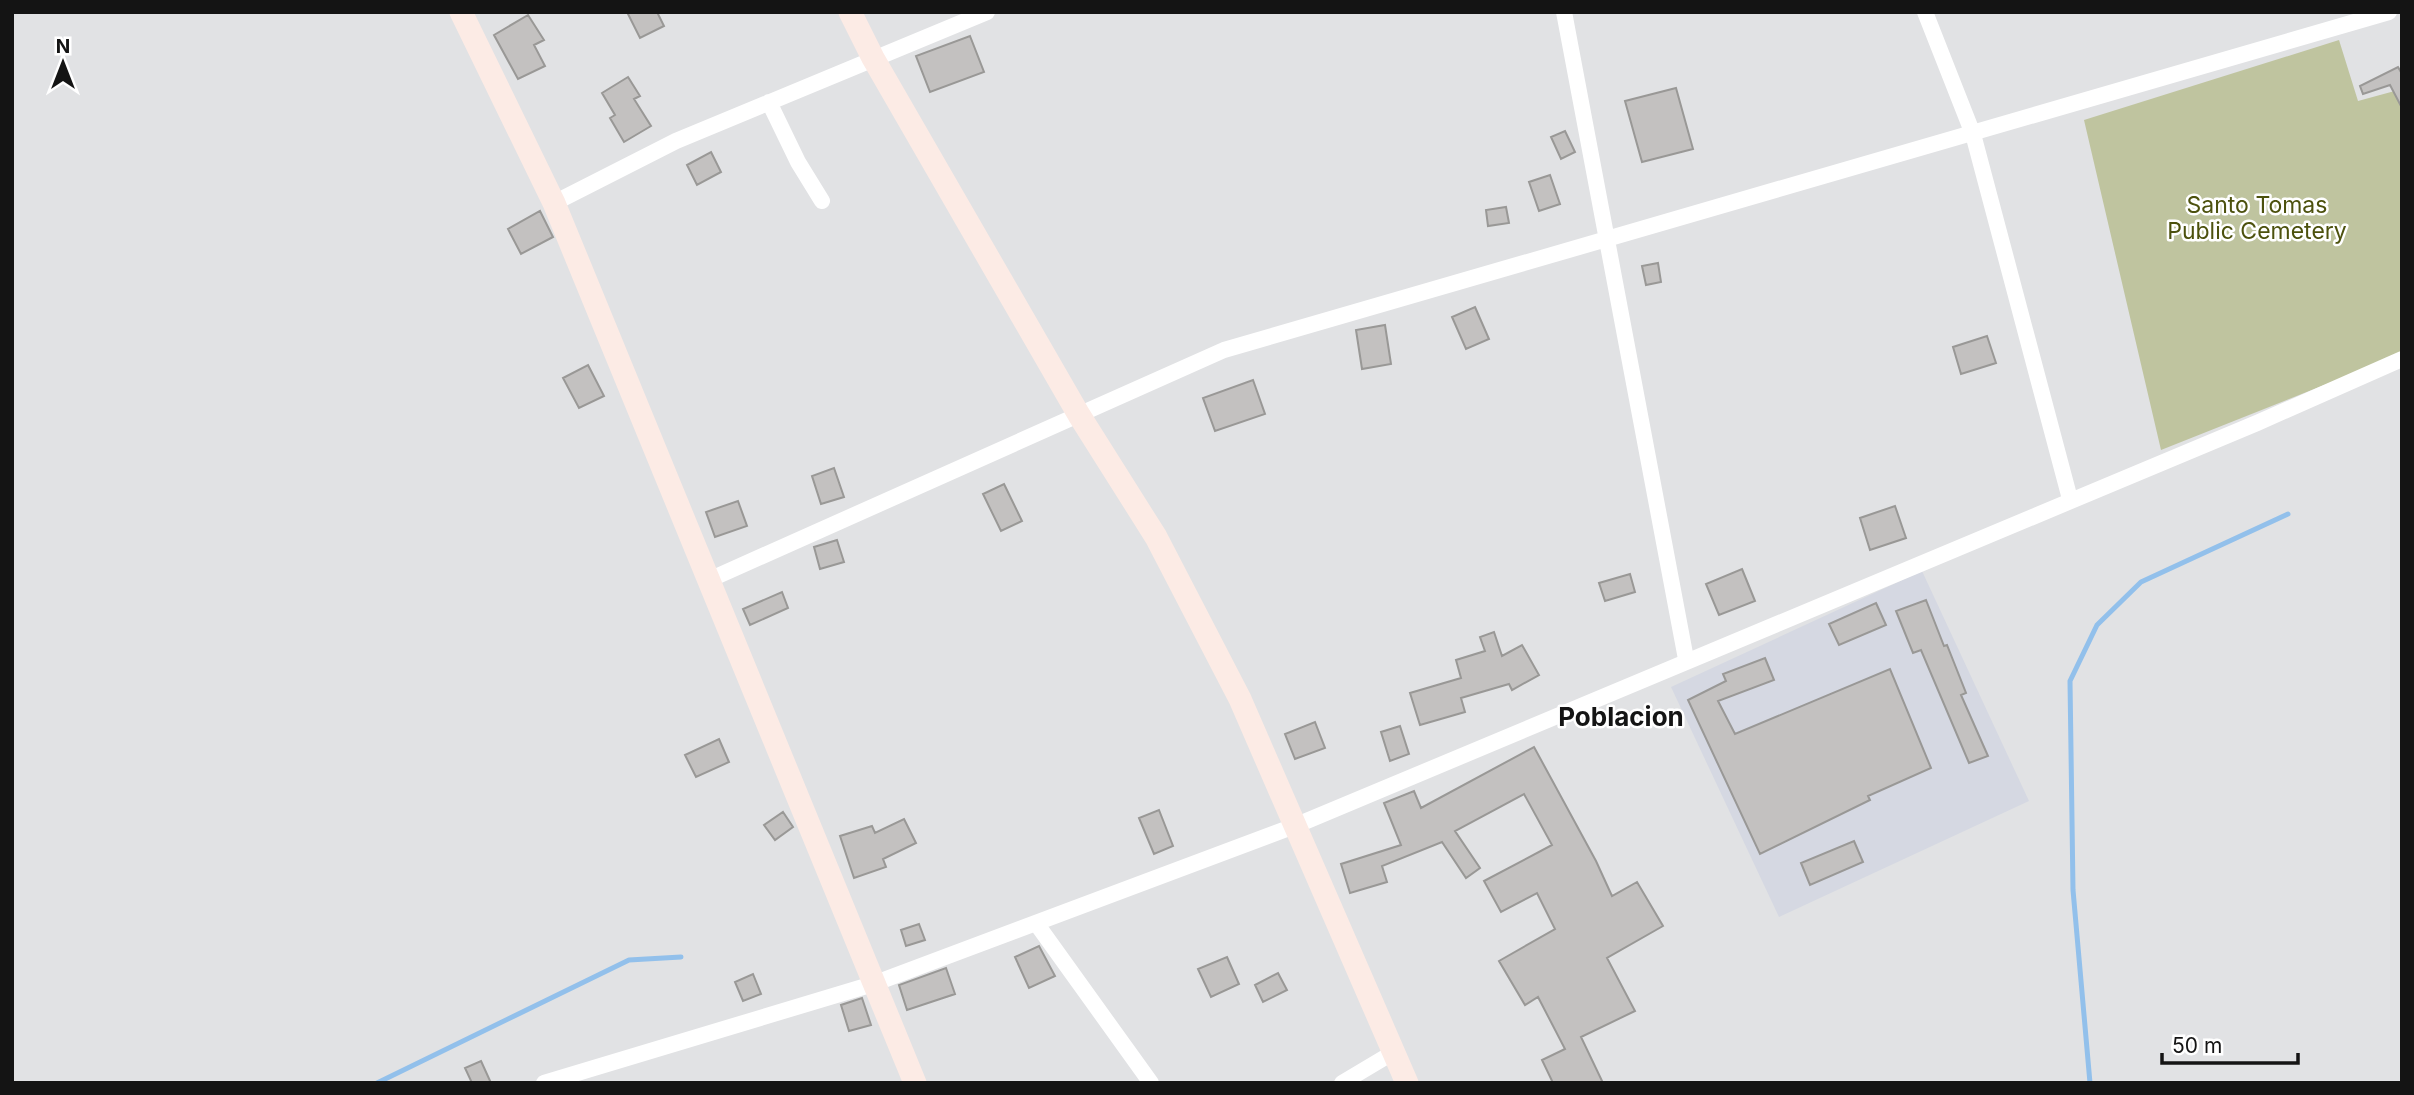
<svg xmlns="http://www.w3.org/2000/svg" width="2414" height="1095" font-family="Inter,sans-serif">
<rect width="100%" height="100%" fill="#e1e2e4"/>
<path fill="#d5d8e2" d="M 1922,571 L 2029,801 L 1779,917 L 1671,687 Z"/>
<path fill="#bfc49f" d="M 2339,40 L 2358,101 L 2402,89 L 2402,354 L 2161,450 L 2084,120 Z"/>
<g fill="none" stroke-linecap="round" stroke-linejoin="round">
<path stroke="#92c0eb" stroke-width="5" d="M 377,1083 L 629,960 L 681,957
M 2090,1083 L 2073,890 L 2070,681 L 2097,625 L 2141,582 L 2288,514"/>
</g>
<path fill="#c3c1c0" stroke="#999896" stroke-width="2" d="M 627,12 L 657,12 L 664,26 L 640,38 Z
M 528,15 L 544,40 L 534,45 L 545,66 L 518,79 L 494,35 Z
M 970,36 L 984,72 L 930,92 L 916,56 Z
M 2398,67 L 2402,74 L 2402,108 L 2390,85 L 2363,94 L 2360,86 Z
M 628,77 L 640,96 L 634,99 L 651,126 L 624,142 L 610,118 L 615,115 L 602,93 Z
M 1676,88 L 1693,149 L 1642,162 L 1625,101 Z
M 1565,131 L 1575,152 L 1561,159 L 1551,137 Z
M 711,152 L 721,172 L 697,185 L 687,165 Z
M 1550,175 L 1560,204 L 1539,211 L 1529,182 Z
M 1506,207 L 1509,223 L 1488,226 L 1486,210 Z
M 540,211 L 553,237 L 521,254 L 508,229 Z
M 1658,263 L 1661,282 L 1646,285 L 1642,266 Z
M 1475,307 L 1489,339 L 1466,349 L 1452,317 Z
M 1385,325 L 1391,364 L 1362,369 L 1356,330 Z
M 1987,336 L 1996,363 L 1961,374 L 1953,347 Z
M 588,365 L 604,396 L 579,408 L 563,378 Z
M 1253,380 L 1265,414 L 1215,431 L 1203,398 Z
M 834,468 L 844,497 L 821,504 L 812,476 Z
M 1004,484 L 1022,521 L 1001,531 L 983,494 Z
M 738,501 L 747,526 L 715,537 L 706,512 Z
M 1895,506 L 1906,538 L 1870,550 L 1860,518 Z
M 837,540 L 844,562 L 820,569 L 814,547 Z
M 1742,569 L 1755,601 L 1719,615 L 1706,584 Z
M 1630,574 L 1635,592 L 1605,601 L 1599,583 Z
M 782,592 L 788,608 L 750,625 L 743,609 Z
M 1926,600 L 1944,646 L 1947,645 L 1966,693 L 1961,695 L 1988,756 L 1969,763 L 1921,650 L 1913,653 L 1896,611 Z
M 1876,603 L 1886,625 L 1839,645 L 1829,624 Z
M 1494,632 L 1502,656 L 1522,645 L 1539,675 L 1512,690 L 1509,684 L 1461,698 L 1465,712 L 1420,725 L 1410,693 L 1461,678 L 1456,660 L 1485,651 L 1480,637 Z
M 1765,658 L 1774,680 L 1718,701 L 1735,734 L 1890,669 L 1931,768 L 1868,796 L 1870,800 L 1760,854 L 1688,700 L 1726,681 L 1723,674 Z
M 1315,722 L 1325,748 L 1295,759 L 1285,734 Z
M 1400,726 L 1409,754 L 1390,761 L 1381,732 Z
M 719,739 L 729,762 L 696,777 L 685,755 Z
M 1534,747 L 1596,861 L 1612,896 L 1637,882 L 1663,926 L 1607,958 L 1635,1011 L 1581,1037 L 1603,1083 L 1553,1083 L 1542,1060 L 1565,1049 L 1538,997 L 1525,1005 L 1499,961 L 1555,929 L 1537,893 L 1501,912 L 1484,881 L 1552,845 L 1524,794 L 1455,831 L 1480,868 L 1466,878 L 1442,842 L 1382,866 L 1387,882 L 1350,893 L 1341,864 L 1401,845 L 1384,803 L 1414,791 L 1421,808 Z
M 1159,810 L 1173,846 L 1154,854 L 1139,818 Z
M 783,812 L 793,827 L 775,840 L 764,825 Z
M 904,819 L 916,843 L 883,859 L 886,867 L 854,878 L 840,836 L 872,826 L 875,833 Z
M 1854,841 L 1863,862 L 1810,885 L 1801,863 Z
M 919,924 L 925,940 L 906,946 L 901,930 Z
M 1039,946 L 1055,976 L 1029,988 L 1015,957 Z
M 1227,957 L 1239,984 L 1211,997 L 1198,969 Z
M 946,968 L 955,994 L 907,1010 L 899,985 Z
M 1278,973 L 1287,990 L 1263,1002 L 1255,985 Z
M 753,974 L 761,994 L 743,1001 L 735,982 Z
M 862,998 L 871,1025 L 849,1031 L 841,1005 Z
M 481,1061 L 491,1083 L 472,1083 L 465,1068 Z"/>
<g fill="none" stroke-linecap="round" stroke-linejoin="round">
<path stroke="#fff" stroke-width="16" d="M 1564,12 L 1686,659
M 1925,12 L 1973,134 L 2070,499
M 769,102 L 798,162 L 822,201
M 554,203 L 676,141 L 987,12
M 711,579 L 1224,350 L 2389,12
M 1036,923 L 1151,1083
M 544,1083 L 873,984 L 1297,825 L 2257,423 L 2402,359
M 1342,1083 L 1394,1052"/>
<path stroke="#fcebe5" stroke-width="23" d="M 461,12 L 554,203 L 915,1083
M 850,12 L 873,58 L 1079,415 L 1156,537 L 1240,699 L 1407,1083"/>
</g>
<g text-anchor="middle" stroke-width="5" stroke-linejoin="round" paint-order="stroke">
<g font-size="23" fill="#4c510d" stroke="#fff">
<text x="2257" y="213">Santo Tomas<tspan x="2257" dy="26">Public Cemetery</tspan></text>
</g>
<g font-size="26" font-weight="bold" fill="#141414" stroke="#fff">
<text x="1621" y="726">Poblacion</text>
</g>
</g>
<rect width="2414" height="1095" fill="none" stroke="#141414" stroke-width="28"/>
<g transform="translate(63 63)" stroke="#ffffff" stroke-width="5" paint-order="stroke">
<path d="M0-5L12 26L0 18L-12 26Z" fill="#141414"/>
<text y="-10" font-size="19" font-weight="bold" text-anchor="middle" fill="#141414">N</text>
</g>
<path d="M2162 1053v10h136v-10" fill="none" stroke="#141414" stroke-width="3.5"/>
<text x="2172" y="1053" font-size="21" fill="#141414" stroke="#ffffff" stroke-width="5" paint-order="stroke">50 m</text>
</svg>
